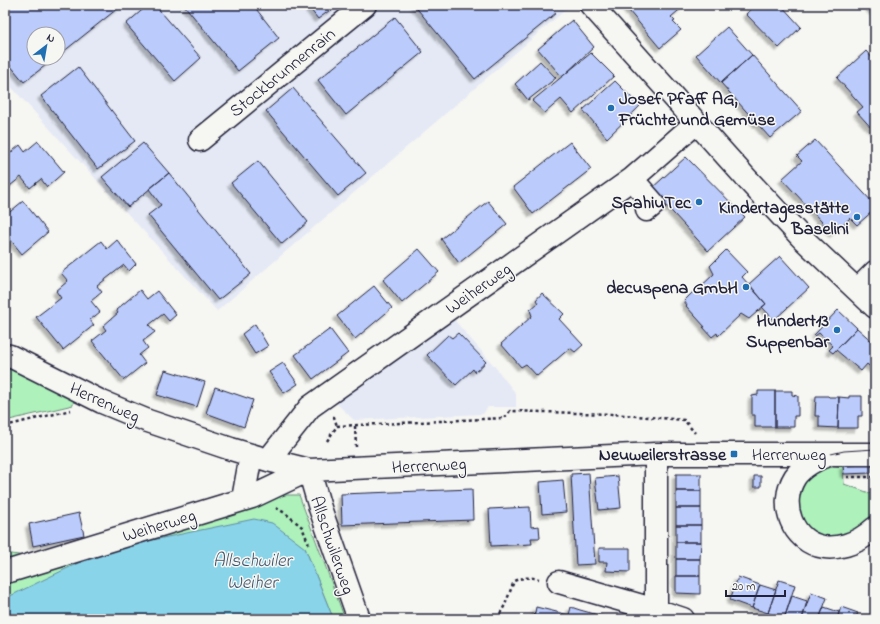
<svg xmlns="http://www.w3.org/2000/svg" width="880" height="624" font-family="'Indie Flower',sans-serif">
<defs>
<filter id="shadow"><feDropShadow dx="-3.5" dy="3.5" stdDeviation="1" flood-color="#0004"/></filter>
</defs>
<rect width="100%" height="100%" fill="#f6f6f2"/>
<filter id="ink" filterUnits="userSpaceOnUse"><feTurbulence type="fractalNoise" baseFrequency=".025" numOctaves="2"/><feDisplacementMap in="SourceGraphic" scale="8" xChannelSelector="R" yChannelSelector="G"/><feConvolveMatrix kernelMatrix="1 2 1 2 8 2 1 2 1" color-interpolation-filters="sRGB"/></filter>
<g filter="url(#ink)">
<path fill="#e4e9f5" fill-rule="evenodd" d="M 5,5 L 571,5 L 217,311 L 5,80 ZM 34,34 L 58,34 L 58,58 L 34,58 Z
M 454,315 L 456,322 L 496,368 L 516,394 L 516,407 L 488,407 L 483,414 L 354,420 L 334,401 Z"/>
<path fill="#aef1ba" stroke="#688a7a" d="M 5,364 L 74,398 L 73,405 L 5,421 Z
M 843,466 L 844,484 L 875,495 L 875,519 L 841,540 L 813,536 L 796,516 L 800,483 L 817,469 Z
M 278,495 L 299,495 L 345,619 L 337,619 L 337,616 L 333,618 L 305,548 L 8,597 L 5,596 L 5,553 L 32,557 Z"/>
<path fill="#8ad4ea" stroke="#608da4" d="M 254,519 L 272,523 L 305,548 L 333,618 L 332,619 L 5,619 L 5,596 L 8,597 L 105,550 Z"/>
<path fill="#bbccfc" stroke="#22223b" filter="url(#shadow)" d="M 5,5 L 122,5 L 58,56 L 58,34 L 34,34 L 34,58 L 55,58 L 24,82 L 5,59 Z
M 148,5 L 155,5 L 201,58 L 175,81 L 126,24 Z
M 184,5 L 253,5 L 279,38 L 238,71 Z
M 307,5 L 337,5 L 318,19 Z
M 414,5 L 549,5 L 556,13 L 475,79 Z
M 624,5 L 685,5 L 671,17 L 675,21 L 673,22 L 681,30 L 660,48 Z
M 756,5 L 781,5 L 801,27 L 779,48 L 746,14 Z
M 867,5 L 875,5 L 875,13 Z
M 395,17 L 423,52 L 346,115 L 318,80 Z
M 572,20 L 594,47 L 562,77 L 538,49 Z
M 727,27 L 752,55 L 721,83 L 696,55 Z
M 866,51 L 875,61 L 875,132 L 857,112 L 863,107 L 837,78 Z
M 591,53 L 614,76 L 573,113 L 561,99 L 545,113 L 532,101 Z
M 752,55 L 802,111 L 770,138 L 721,83 Z
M 540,61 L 556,78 L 528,100 L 515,84 Z
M 78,67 L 135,141 L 98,169 L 41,96 Z
M 615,81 L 640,106 L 607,138 L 583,110 Z
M 293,88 L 366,173 L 338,196 L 266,111 Z
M 815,140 L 875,205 L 875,209 L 857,225 L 850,218 L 833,234 L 782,179 L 802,161 L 797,156 Z
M 38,141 L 64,172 L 47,187 L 41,179 L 30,188 L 21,177 L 5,190 L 5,153 L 7,156 L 20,145 L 25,152 Z
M 570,142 L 591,169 L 533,214 L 513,187 Z
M 143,143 L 169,173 L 128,207 L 102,177 Z
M 686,157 L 745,217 L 708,251 L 651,189 Z
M 258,161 L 308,222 L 282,244 L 231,183 Z
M 169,173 L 251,274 L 218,300 L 148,215 L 161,205 L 149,189 Z
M 23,201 L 48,232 L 22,254 L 5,233 L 5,216 Z
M 488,201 L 507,224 L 459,263 L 441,239 Z
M 117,240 L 136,264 L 129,271 L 124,265 L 97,286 L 102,292 L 91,301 L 100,312 L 90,320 L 94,325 L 63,350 L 36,317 L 61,298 L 56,291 L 68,281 L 61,273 L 101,241 L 107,249 Z
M 419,249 L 439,272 L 402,303 L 383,280 Z
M 726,250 L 747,272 L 742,277 L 766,304 L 749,319 L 741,314 L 718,336 L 717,333 L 712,337 L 703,327 L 705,327 L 686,306 L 687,305 L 684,301 L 693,292 L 694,293 L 714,274 L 710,266 Z
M 780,256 L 809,288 L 774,320 L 762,307 L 766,304 L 749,284 Z
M 374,286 L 392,308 L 355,339 L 337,316 Z
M 140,290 L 147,299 L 157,291 L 176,315 L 169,321 L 163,314 L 149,325 L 155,332 L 143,341 L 148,348 L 139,355 L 145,363 L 124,380 L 92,341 L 106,330 L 103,326 L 118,313 L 116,310 Z
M 542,293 L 564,314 L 559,319 L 583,345 L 575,352 L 570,348 L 537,376 L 526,364 L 521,367 L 501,344 L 532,316 L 530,310 L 538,303 L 536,300 Z
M 838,310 L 857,328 L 833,353 L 829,350 L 833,346 L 819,333 L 815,336 L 814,335 Z
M 255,324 L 268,346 L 255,354 L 242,334 Z
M 857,328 L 875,344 L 875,369 L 874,370 L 867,364 L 861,371 L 836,350 Z
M 330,329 L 348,353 L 313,379 L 295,355 Z
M 458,333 L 486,362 L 475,372 L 473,369 L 456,385 L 427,355 L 448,335 L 452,338 Z
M 283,363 L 298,384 L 284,393 L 269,372 Z
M 165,370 L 205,382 L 197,407 L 157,395 Z
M 215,387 L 253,400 L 244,427 L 206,413 Z
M 758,391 L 775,391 L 775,427 L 755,427 L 755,415 L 752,415 L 752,396 L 758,395 Z
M 775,391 L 792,391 L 792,395 L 798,396 L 798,416 L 794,416 L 794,427 L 775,427 Z
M 816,396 L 828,396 L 829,397 L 839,397 L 838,428 L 819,427 L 819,416 L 815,416 Z
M 849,396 L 862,396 L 862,416 L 858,416 L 858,428 L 838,428 L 839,397 L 849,398 Z
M 871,465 L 871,473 L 844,474 L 843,466 Z
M 589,473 L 595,564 L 576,565 L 571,474 Z
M 676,474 L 701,474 L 701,491 L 676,491 Z
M 618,476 L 621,508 L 599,510 L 595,478 Z
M 754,476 L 761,476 L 761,487 L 754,487 Z
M 563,480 L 566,512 L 542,514 L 540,482 Z
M 472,489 L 473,520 L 342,525 L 341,494 Z
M 676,491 L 701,491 L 701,508 L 676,508 Z
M 530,507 L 531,527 L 539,526 L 540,538 L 531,538 L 532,544 L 491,546 L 489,509 Z
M 676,508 L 701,508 L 701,525 L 676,525 Z
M 79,513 L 84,535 L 33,546 L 29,524 Z
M 676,525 L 701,525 L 701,542 L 676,542 Z
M 676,542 L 701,542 L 700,559 L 676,559 Z
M 599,548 L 630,548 L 630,572 L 606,571 L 607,562 L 599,562 Z
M 676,559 L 700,559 L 700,576 L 676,576 Z
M 676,576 L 700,576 L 700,594 L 676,593 Z
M 738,577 L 760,585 L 752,608 L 730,600 Z
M 779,580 L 795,585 L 784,619 L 768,613 Z
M 760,585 L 776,590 L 768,613 L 752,608 Z
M 811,592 L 827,598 L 819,619 L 802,619 Z
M 792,596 L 807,601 L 802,619 L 784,619 Z
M 536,607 L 569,615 L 568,619 L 531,619 L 531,617 L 534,618 Z
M 571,607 L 580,610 L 609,618 L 568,619 Z
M 824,607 L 839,612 L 837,619 L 819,619 Z
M 841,607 L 858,613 L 856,617 L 861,619 L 837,619 Z"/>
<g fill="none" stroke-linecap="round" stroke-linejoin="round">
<g stroke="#22223b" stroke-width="25">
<path id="minor" d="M 591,5 L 747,179 L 802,238 L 875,307
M 200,140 L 365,5
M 632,179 L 654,204 L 647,210
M 857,290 L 875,272
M 5,355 L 10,356 L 102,402 L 148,421 L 231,449 L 268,460 L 309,470 L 656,454 L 875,454
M 656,454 L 656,610
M 828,455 C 816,459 802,467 795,477 C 778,504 792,542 824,547 C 831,548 839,547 846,545 C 857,542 866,536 875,528
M 268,460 L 310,407 L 632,179 L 696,123
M 309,470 L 320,508 L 359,619
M 243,499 L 251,455
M 5,572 L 13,570 L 252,497 L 309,470
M 559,582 L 656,610 L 683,619"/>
</g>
<path stroke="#22223b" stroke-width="2.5" stroke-dasharray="3 3" stroke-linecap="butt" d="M 333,417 L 334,417 L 337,426
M 5,426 L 71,410
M 355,426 L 356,447
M 327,441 L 337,426 L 504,418 L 510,411 L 611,414 L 684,420 L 695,433
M 847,477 L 875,477
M 276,508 L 285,513 L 302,527 L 310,547
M 497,619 L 505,605 L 514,581 C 523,577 529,577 539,579"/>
<use href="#minor" stroke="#f6f6f2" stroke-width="22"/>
<path stroke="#22223b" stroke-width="1" d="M 831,454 L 844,451 L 875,449"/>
</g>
</g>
<g fill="#1f6fb2" stroke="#f6f6f2" stroke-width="1.5">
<circle cx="611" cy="108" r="4"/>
<circle cx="699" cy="202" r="4"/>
<circle cx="857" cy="217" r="4"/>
<circle cx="746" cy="287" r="4"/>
<circle cx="837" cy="330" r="4"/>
<rect x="730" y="450" width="8" height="8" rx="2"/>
</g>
<g text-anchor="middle" stroke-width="3" stroke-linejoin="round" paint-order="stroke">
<g font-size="18" fill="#22223b" stroke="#f6f6f2">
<text transform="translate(282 72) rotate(-39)" y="6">Stockbrunnenrain</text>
<text transform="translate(478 288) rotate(-35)" y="6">Weiherweg</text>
<text transform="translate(105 402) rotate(24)" y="6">Herrenweg</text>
<text x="789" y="460">Herrenweg</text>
<text transform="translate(429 465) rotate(-3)" y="6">Herrenweg</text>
<text transform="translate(159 525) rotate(-17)" y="6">Weiherweg</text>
<text transform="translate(333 545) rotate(71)" y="6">Allschwilerweg</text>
</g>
<g font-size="18" font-weight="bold" fill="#22223b" stroke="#f6f6f2" text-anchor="end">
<text x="619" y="104" text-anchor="start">Josef Pfaff AG,<tspan x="619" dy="21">Früchte und Gemüse</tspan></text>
<text x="691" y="208">SpahiuTec</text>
<text x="849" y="213">Kindertagesstätte<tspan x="849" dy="21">Baselini</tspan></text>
<text x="738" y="293">decuspena GmbH</text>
<text x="829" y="326">Hundert13<tspan x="829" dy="21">Suppenbar</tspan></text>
<text x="726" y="460">Neuweilerstrasse</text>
</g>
<g font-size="19" font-style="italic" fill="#415770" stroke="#f6f6f2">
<text x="252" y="566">Allschwiler<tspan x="252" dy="22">Weiher</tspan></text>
</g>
</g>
<rect width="880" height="624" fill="none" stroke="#f6f6f2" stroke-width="20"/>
<rect x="10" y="10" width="860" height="604" fill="none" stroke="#22223b" stroke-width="1.5" filter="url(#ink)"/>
<g transform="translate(46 46) rotate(31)"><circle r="19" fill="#f6f6f2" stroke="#a1a1a9"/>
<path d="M0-3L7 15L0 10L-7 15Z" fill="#1f6fb2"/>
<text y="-6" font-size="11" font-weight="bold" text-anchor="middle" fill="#22223b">N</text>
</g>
<path d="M726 590v6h59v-6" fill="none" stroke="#22223b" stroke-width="2"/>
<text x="732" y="590" font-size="12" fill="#22223b" stroke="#f6f6f2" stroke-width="3" paint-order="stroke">20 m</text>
</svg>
